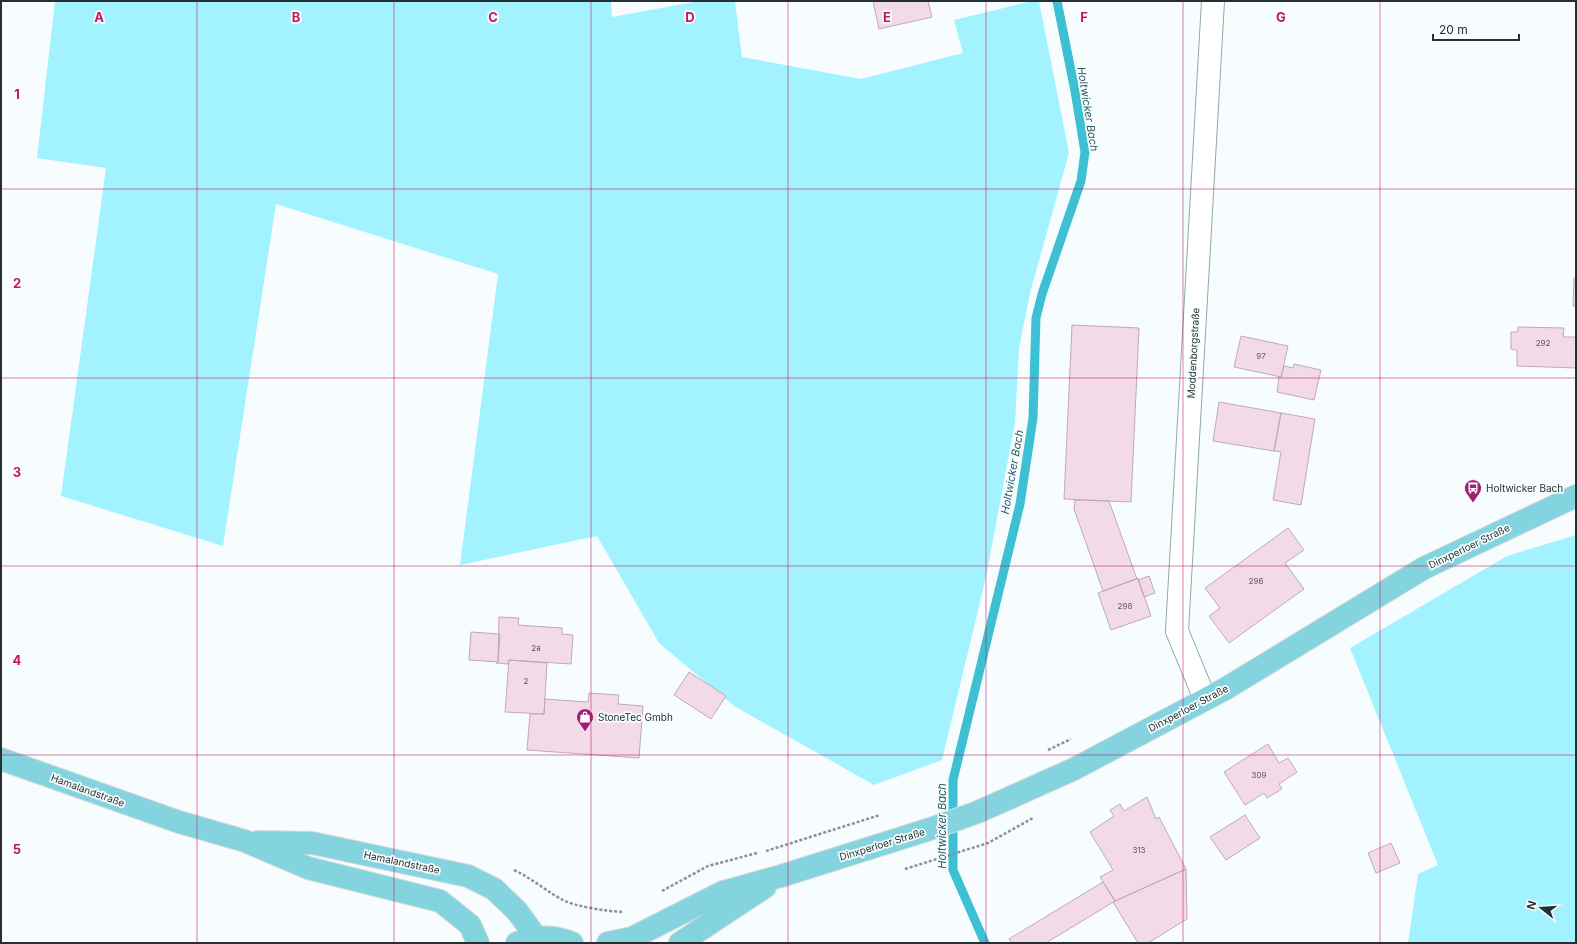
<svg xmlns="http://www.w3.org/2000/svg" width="1577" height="944" font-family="Inter,sans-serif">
<rect width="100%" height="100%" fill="#f7fdfe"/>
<path fill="#a3f2ff" d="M 55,1 L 611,1 L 612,17 L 699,1 L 735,1 L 742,57 L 861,79 L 963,53 L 954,20 L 1032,1 L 1039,1 L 1069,153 L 1030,293 L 1019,348 L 1015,423 L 986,577 L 942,760 L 874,785 L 734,706 L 659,643 L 597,536 L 460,565 L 498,274 L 276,204 L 223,546 L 61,496 L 106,168 L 37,158 Z
M 1576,535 L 1576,943 L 1408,943 L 1418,874 L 1438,865 L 1350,648 L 1507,556 Z"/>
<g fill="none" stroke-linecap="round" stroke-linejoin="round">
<path stroke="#3dc0d3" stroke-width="9" d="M 985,943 L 953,870 L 953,780 L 1020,504 L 1033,418 L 1036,318 L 1042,294 L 1081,181 L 1085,152 L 1075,91 L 1057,1"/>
</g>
<path fill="#f2dae7" stroke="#c0aab6" d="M 873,1 L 928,1 L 932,17 L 879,29 Z
M 1574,278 L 1576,278 L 1576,306 L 1573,306 Z
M 1072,325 L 1139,328 L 1131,502 L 1064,499 Z
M 1518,327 L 1564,328 L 1563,337 L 1576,337 L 1576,368 L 1517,366 L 1517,350 L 1511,349 L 1511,332 L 1518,332 Z
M 1241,336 L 1288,346 L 1281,377 L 1234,367 Z
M 1294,364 L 1321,370 L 1314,400 L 1277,392 L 1279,377 L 1281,377 L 1284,366 L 1293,368 Z
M 1219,402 L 1281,413 L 1274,451 L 1213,441 Z
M 1281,413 L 1315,419 L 1301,505 L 1273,500 L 1281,452 L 1274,451 Z
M 1075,500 L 1109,501 L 1137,579 L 1103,591 L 1074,509 Z
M 1288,528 L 1304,550 L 1285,563 L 1304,589 L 1229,643 L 1209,616 L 1220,608 L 1205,588 Z
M 1149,576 L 1155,593 L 1144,597 L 1138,580 Z
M 1138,578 L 1151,616 L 1111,630 L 1098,593 Z
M 499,617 L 519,618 L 518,625 L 562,628 L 562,634 L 573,635 L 571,664 L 509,660 L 508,664 L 496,663 L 498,662 Z
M 471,632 L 500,634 L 498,662 L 469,660 Z
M 509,660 L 547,663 L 544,714 L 505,712 Z
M 689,672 L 726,696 L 711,719 L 674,695 Z
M 589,693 L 619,695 L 618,704 L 643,706 L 639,758 L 527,750 L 530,714 L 544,714 L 545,699 L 588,702 Z
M 1268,744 L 1279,763 L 1288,758 L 1297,772 L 1279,784 L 1282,789 L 1267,798 L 1264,793 L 1245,805 L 1224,772 Z
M 1147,797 L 1156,819 L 1159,817 L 1186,869 L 1115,901 L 1100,877 L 1113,870 L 1090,832 L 1114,816 L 1110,810 L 1120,804 L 1124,811 Z
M 1245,815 L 1260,838 L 1226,860 L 1210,837 Z
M 1391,843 L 1400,863 L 1376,873 L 1368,853 Z
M 1186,869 L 1187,919 L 1148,943 L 1138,943 L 1113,902 Z
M 1103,882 L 1115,901 L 1046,943 L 1012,943 L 1009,939 Z"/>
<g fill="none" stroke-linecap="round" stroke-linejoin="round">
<g stroke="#8ea9ae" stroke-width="24">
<path id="minor" d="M 1205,699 L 1177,631 L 1213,1"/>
</g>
<g stroke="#d8dada" stroke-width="24">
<path id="major" d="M 1,759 L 179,822 L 245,841 L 308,868 L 440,901 L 470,925 L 478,943
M 258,842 L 312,843 L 468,876 L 494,889 L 517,911 L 536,937
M 517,943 C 539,936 550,935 572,943
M 608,943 L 632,938 L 723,892 L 781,876 L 927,830 L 978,812 L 1074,769 L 1225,689 L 1424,568 L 1576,496
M 680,943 L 765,887"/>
</g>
<path stroke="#899294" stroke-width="2.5" stroke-dasharray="3 2" stroke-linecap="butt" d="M 1048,750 L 1071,739
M 766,851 L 880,815
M 905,869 L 988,843 L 1033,818
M 514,870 C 531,878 545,890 561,899 C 575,907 607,911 622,912
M 662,891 L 708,866 L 757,853"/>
<use href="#minor" stroke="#fff" stroke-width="22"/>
<use href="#major" stroke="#83d4df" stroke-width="22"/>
</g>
<path fill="none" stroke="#c2185b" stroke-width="1" stroke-opacity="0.55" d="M 197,1 L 197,943M 394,1 L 394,943M 591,1 L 591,943M 788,1 L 788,943M 986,1 L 986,943M 1183,1 L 1183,943M 1380,1 L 1380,943M 1,189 L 1576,189M 1,378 L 1576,378M 1,566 L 1576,566M 1,755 L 1576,755"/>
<defs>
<g id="bus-pin" transform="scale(0.9)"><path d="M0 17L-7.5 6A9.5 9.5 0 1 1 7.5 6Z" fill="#9e2176" stroke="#f7fdfe"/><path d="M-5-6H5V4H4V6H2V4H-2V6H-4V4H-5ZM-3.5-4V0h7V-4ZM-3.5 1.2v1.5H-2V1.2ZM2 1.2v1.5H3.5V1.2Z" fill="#fff"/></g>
<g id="shop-pin" transform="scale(0.9)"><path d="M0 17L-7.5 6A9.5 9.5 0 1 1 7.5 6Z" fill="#9e2176" stroke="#f7fdfe"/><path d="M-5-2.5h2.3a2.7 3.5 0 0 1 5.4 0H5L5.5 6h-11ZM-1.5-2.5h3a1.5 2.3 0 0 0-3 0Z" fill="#fff"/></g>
</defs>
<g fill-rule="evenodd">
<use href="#bus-pin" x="1473" y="488"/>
<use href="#shop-pin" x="585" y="717"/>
</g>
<g text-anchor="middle" stroke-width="3.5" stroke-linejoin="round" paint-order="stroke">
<g font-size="8" fill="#585a5f">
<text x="1543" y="346">292</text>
<text x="1261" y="359">97</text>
<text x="1256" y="584">296</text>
<text x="1125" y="609">298</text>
<text x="536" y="651">2a</text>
<text x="526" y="684">2</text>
<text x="1259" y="778">309</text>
<text x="1139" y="853">313</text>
</g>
<g font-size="10" fill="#253032" stroke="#f7fdfe">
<text transform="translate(1193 353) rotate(-87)" y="4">Moddenborgstraße</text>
<text transform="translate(1469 546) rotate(-26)" y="4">Dinxperloer Straße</text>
<text transform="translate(1188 708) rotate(-28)" y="4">Dinxperloer Straße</text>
<text transform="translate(88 790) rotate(20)" y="4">Hamalandstraße</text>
<text transform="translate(882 844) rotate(-17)" y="4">Dinxperloer Straße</text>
<text transform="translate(402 862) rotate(12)" y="4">Hamalandstraße</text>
</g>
<g font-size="10" fill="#253032" stroke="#f7fdfe" text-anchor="start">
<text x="1486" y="492">Holtwicker Bach</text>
<text x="598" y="721">StoneTec Gmbh</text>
</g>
<g font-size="11" font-style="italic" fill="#275c64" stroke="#f7fdfe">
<text transform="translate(1088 109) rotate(81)" y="4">Holtwicker Bach</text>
<text transform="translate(1012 472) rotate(-80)" y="4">Holtwicker Bach</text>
<text transform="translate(942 826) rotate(-90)" y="4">Holtwicker Bach</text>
</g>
</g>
<g font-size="13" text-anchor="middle" font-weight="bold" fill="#c2185b" stroke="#f7fdfe" stroke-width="3.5" stroke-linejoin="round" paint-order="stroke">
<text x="99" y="22">A</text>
<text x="296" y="22">B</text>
<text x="493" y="22">C</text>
<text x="690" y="22">D</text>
<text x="887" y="22">E</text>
<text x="1084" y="22">F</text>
<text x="1281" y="22">G</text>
<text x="17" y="99">1</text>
<text x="17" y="288">2</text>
<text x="17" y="477">3</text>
<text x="17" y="665">4</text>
<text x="17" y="854">5</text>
</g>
<rect width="1577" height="944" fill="none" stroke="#253032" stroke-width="4"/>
<g transform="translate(1541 908) rotate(287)" stroke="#f7fdfe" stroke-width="3" paint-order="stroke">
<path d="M0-3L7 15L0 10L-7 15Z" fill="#253032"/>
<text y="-6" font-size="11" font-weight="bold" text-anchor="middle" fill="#253032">N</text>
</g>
<path d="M1433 34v6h86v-6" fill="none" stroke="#253032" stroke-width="2"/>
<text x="1439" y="34" font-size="12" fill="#253032" stroke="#f7fdfe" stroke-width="3" paint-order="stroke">20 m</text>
</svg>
